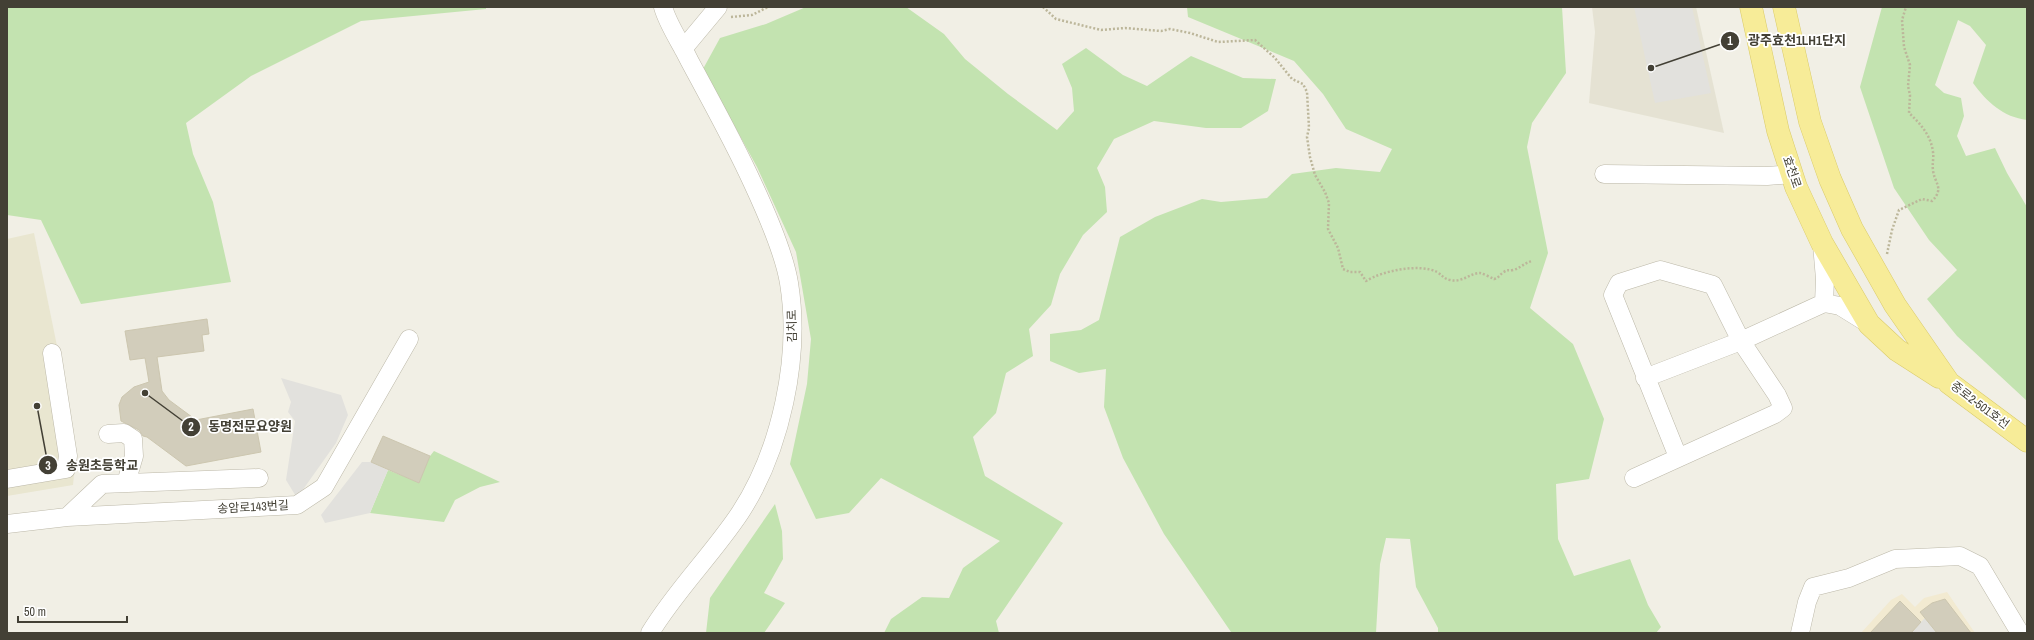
<svg xmlns="http://www.w3.org/2000/svg" width="2034" height="640" font-family="'Archivo Narrow','Noto Sans KR',sans-serif">
<rect width="100%" height="100%" fill="#f1efe5"/>
<path fill="#e5e2d3" d="M 1592,7 L 1696,7 L 1724,133 L 1589,103 L 1595,32 Z"/>
<path fill="#f2ead1" d="M 1947,592 L 1975,633 L 1861,633 L 1891,600 L 1902,594 L 1915,607 L 1924,598 Z"/>
<path fill="#e9e6d0" d="M 34,233 L 57,346 L 75,465 L 73,485 L 7,496 L 7,239 Z"/>
<path fill="#c3e3b0" d="M 7,7 L 486,7 L 486,9 L 361,21 L 251,76 L 186,123 L 193,154 L 213,202 L 231,282 L 81,304 L 41,220 L 7,215 Z
M 806,7 L 906,7 L 944,34 L 965,59 L 1008,94 L 1057,130 L 1074,111 L 1072,88 L 1062,64 L 1086,48 L 1123,75 L 1147,86 L 1191,56 L 1243,78 L 1276,79 L 1268,111 L 1241,128 L 1206,128 L 1154,121 L 1114,139 L 1097,168 L 1105,187 L 1107,212 L 1083,235 L 1060,274 L 1051,305 L 1029,329 L 1033,356 L 1006,373 L 996,413 L 973,437 L 985,476 L 1063,523 L 996,621 L 999,633 L 884,633 L 891,619 L 922,597 L 949,598 L 963,568 L 1000,541 L 881,478 L 849,513 L 816,519 L 790,464 L 807,384 L 811,339 L 796,252 L 757,167 L 703,69 L 720,38 L 766,24 Z
M 1187,7 L 1562,7 L 1566,73 L 1532,123 L 1527,147 L 1548,253 L 1530,308 L 1573,344 L 1604,419 L 1589,479 L 1556,484 L 1558,539 L 1574,576 L 1630,559 L 1648,605 L 1661,627 L 1656,633 L 1438,633 L 1438,628 L 1416,587 L 1410,539 L 1386,538 L 1380,564 L 1376,633 L 1231,632 L 1164,534 L 1123,458 L 1104,407 L 1106,369 L 1079,373 L 1050,361 L 1050,334 L 1081,330 L 1099,320 L 1120,237 L 1155,217 L 1202,199 L 1221,202 L 1267,198 L 1292,174 L 1336,168 L 1380,172 L 1392,149 L 1346,129 L 1323,94 L 1294,61 L 1188,17 Z
M 1882,7 L 2027,7 L 2027,120 C 2003,117 1987,102 1973,83 L 1986,45 L 1970,26 L 1958,20 L 1935,85 L 1944,93 L 1961,98 L 1964,116 L 1957,136 L 1966,156 L 1995,148 L 2007,173 L 2027,207 L 2027,401 L 1957,336 L 1927,299 L 1957,270 L 1929,240 L 1894,188 L 1860,87 Z
M 434,451 L 500,482 L 480,487 L 455,500 L 444,522 L 370,513 L 388,470 L 418,482 L 430,456 Z
M 775,504 L 782,531 L 783,559 L 764,593 L 785,603 L 764,633 L 706,633 L 710,598 Z"/>
<path fill="#e2e1dd" d="M 1634,7 L 1692,7 L 1711,93 L 1655,103 Z
M 281,378 L 341,395 L 348,415 L 336,443 L 297,498 L 286,480 L 295,421 L 288,412 L 291,402 Z
M 362,462 L 371,462 L 388,470 L 370,513 L 325,523 L 321,515 Z
M 1925,618 L 1937,633 L 1911,633 L 1921,622 Z"/>
<path fill="#d2cdbb" stroke="#ccc6af" d="M 207,319 L 209,334 L 202,335 L 204,351 L 157,357 L 162,391 L 169,400 L 196,420 L 253,409 L 261,452 L 186,466 L 147,437 L 143,436 L 139,430 L 121,421 L 119,405 L 122,397 L 134,387 L 149,382 L 145,358 L 130,360 L 125,331 Z
M 383,436 L 430,456 L 419,483 L 371,462 Z
M 1945,599 L 1971,633 L 1937,633 L 1920,612 L 1932,603 Z
M 1900,601 L 1921,622 L 1911,633 L 1870,633 Z"/>
<g fill="none" stroke-linecap="round" stroke-linejoin="round">
<g stroke="#bcb8a8" stroke-width="19">
<path id="minor" d="M 683,49 L 718,7
M 1604,174 L 1767,176 L 1792,174
M 1822,244 L 1825,279 L 1824,303
M 1645,378 L 1741,341 L 1824,303 L 1840,306 L 1869,324
M 108,434 L 124,433 L 133,439 L 134,456 L 126,483
M 1634,478 L 1775,414 L 1783,408 L 1777,395 L 1741,341 L 1713,285 L 1660,270 L 1619,283 L 1613,295 L 1678,457
M 7,479 L 66,469 L 68,456 L 52,353
M 67,517 L 102,484 L 259,478
M 7,524 L 67,517 L 297,505 L 324,487 L 409,339
M 650,633 C 676,590 712,555 740,513 C 781,450 801,357 789,283 C 784,252 766,212 753,184 C 734,142 711,101 689,60 C 681,43 668,25 663,7
M 1800,633 L 1807,602 L 1813,587 L 1849,578 L 1895,559 L 1960,556 L 1980,566 L 2020,633"/>
</g>
<g stroke="#dacb6a" stroke-width="23">
<path id="major" d="M 1751,7 L 1778,131 L 1796,187 L 1822,243 L 1869,324 L 1897,350 L 1939,377
M 1784,7 L 1810,122 L 1830,179 L 1852,229 L 1895,305 L 1949,383 L 2027,441"/>
</g>
<path stroke="#bcb69a" stroke-width="2.5" stroke-dasharray="2 2" stroke-linecap="butt" d="M 1043,7 L 1056,19 L 1101,30 L 1125,28 L 1161,31 L 1170,29 L 1190,33 L 1218,42 L 1255,40 L 1275,58 L 1292,79 L 1303,84 L 1307,92 L 1309,128 L 1307,137 L 1310,157 L 1315,175 L 1325,192 L 1329,203 L 1328,229 L 1338,248 L 1343,269 L 1350,272 L 1360,272 L 1366,281 C 1382,271 1419,263 1437,272 C 1442,275 1444,279 1450,280 C 1462,283 1470,273 1480,273 C 1484,274 1490,277 1494,279 C 1499,278 1500,274 1504,272 C 1507,269 1509,271 1513,270 C 1521,268 1525,262 1533,261
M 731,17 L 752,15 L 768,7
M 1887,254 L 1892,230 L 1899,210 L 1922,199 L 1932,201 C 1945,188 1934,183 1933,170 C 1932,164 1934,158 1933,152 C 1931,136 1921,124 1909,113 L 1910,95 L 1908,86 L 1910,65 L 1904,47 L 1902,20 L 1906,7"/>
<use href="#minor" stroke="#fff" stroke-width="18"/>
<use href="#major" stroke="#f7ec98" stroke-width="22"/>
</g>
<g text-anchor="middle" stroke-width="3.5" stroke-linejoin="round" paint-order="stroke">
<g font-size="12" fill="#434035" stroke="#fff">
<text transform="translate(1792 172) rotate(71)" y="4">효천로</text>
<text transform="translate(792 326) rotate(-91)" y="4">김치로</text>
<text transform="translate(1980 405) rotate(37)" y="4">중로2-501호선</text>
<text transform="translate(253 507) rotate(-3)" y="4">송암로143번길</text>
</g>
</g>
<path fill="none" stroke="#434035" stroke-width="1.5" d="M1651 68L1730 41M145 393L191 427M37 406L48 465"/>
<g fill="#434035" stroke="#fff" stroke-width="1.5">
<circle cx="1651" cy="68" r="4"/>
<circle cx="145" cy="393" r="4"/>
<circle cx="37" cy="406" r="4"/>
<circle cx="1730" cy="41" r="10"/>
<circle cx="191" cy="427" r="10"/>
<circle cx="48" cy="465" r="10"/>
</g>
<g font-size="12" text-anchor="middle" font-weight="bold" fill="#fff">
<text x="1730" y="45">1</text>
<text x="191" y="431">2</text>
<text x="48" y="470">3</text>
</g>
<g font-size="13" text-anchor="middle" font-weight="bold" fill="#434035" stroke="#fff" stroke-width="3.5" stroke-linejoin="round" paint-order="stroke">
<text x="1797" y="45">광주효천1LH1단지</text>
<text x="250" y="431">동명전문요양원</text>
<text x="102" y="470">송원초등학교</text>
</g>
<rect width="2034" height="640" fill="none" stroke="#434035" stroke-width="16"/>
<path d="M18 616v6h109v-6" fill="none" stroke="#434035" stroke-width="2"/>
<text x="24" y="616" font-size="12" fill="#434035" stroke="#ffffff" stroke-width="3" paint-order="stroke">50 m</text>
</svg>
